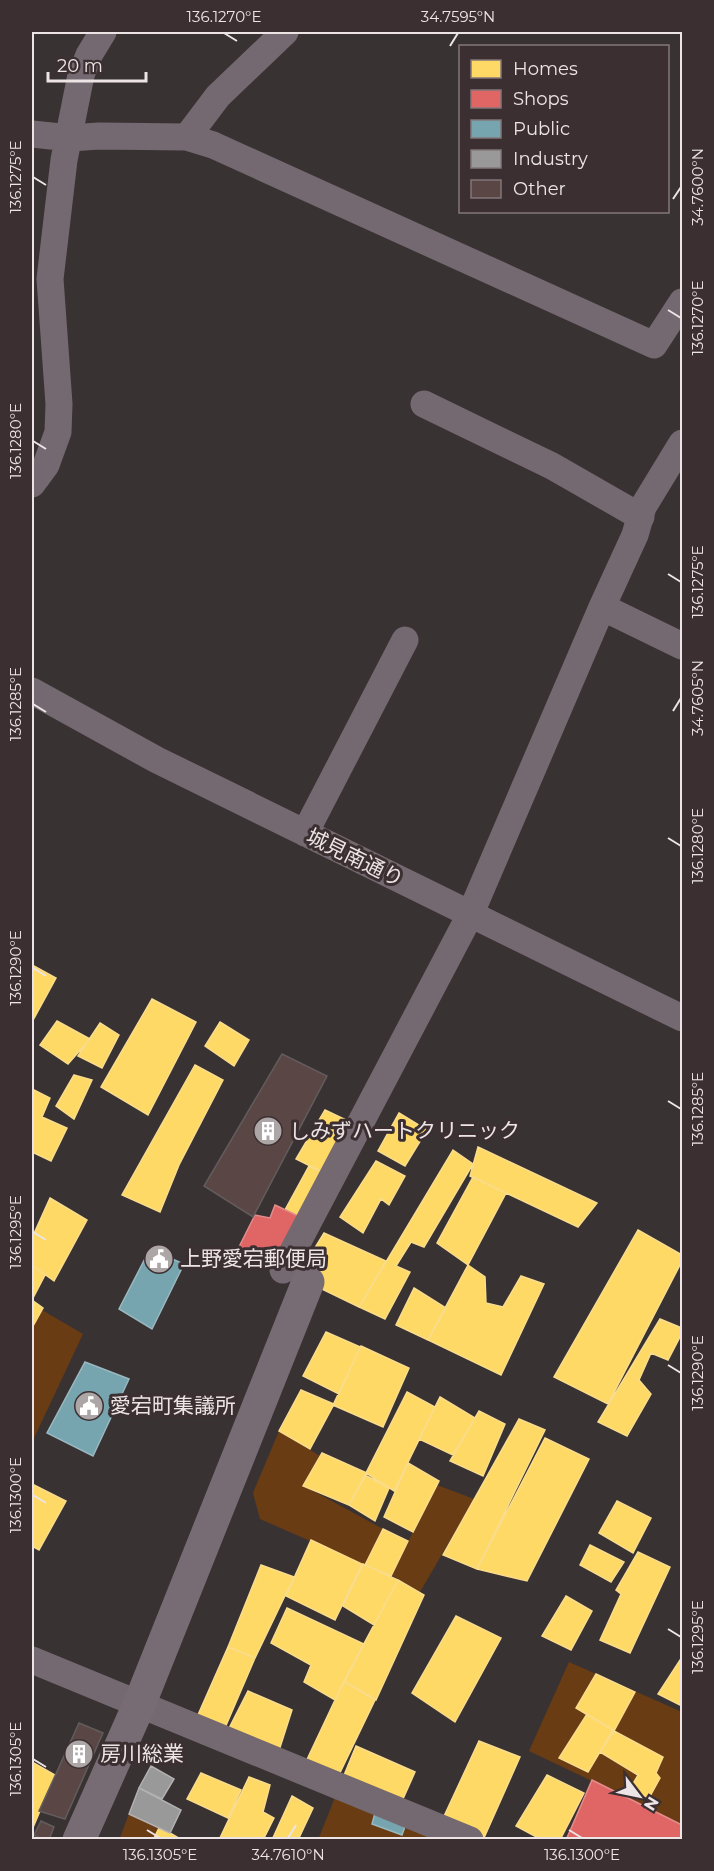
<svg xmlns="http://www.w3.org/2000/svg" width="714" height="1871" font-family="Montserrat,'Noto Sans JP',sans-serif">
<rect width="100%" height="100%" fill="#393233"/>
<path fill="#6a3c13" d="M 32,1308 L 42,1310 L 83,1334 L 34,1438 L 32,1437 Z
M 279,1431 L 320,1456 L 306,1487 L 383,1529 L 365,1565 L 260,1519 L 253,1493 Z
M 437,1485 L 474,1499 L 420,1592 L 391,1575 Z
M 569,1662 L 682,1712 L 682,1839 L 566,1839 L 592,1781 L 529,1751 Z
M 340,1785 L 459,1840 L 318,1840 Z
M 129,1814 L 160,1829 L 154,1839 L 119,1840 Z"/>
<path fill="#ffd966" stroke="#f9dc8c" stroke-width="1.5" d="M 32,965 L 56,978 L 32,1022 Z
M 152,999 L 196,1022 L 148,1115 L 101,1087 Z
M 57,1021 L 90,1039 L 68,1064 L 40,1045 Z
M 220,1022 L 249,1040 L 234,1066 L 205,1046 Z
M 100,1023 L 119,1035 L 102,1068 L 78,1056 Z
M 195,1065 L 223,1080 L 179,1165 L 160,1212 L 122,1195 Z
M 74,1075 L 92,1080 L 74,1119 L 56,1106 Z
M 32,1089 L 50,1098 L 42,1117 L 67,1128 L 51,1161 L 32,1152 Z
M 325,1110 L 359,1126 L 332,1177 L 296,1159 Z
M 399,1113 L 427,1130 L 405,1166 L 378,1151 Z
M 478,1147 L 597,1203 L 578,1227 L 470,1176 Z
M 453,1150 L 473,1164 L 424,1247 L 411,1242 L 396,1266 L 410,1272 L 385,1319 L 359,1307 Z
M 376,1161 L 405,1176 L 389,1205 L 381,1199 L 363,1233 L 340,1217 Z
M 309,1166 L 332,1177 L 309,1221 L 285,1210 Z
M 473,1177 L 506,1193 L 468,1265 L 437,1243 Z
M 50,1198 L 87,1220 L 54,1281 L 32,1265 L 32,1238 Z
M 638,1230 L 682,1255 L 682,1261 L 608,1404 L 554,1377 Z
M 324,1233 L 386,1261 L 359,1307 L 297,1277 Z
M 32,1265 L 45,1275 L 32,1300 L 43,1308 L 32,1328 Z
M 468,1265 L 485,1277 L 486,1303 L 503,1307 L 521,1276 L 544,1284 L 501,1375 L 428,1340 Z
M 414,1288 L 446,1308 L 428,1340 L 396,1325 Z
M 660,1319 L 682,1328 L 682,1333 L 668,1360 L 651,1353 L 639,1380 L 651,1394 L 627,1436 L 598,1422 Z
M 326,1332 L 360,1347 L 339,1394 L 303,1376 Z
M 361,1346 L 409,1368 L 383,1427 L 333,1405 Z
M 301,1390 L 334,1404 L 310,1449 L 279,1431 Z
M 407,1392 L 435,1407 L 394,1491 L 366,1473 Z
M 440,1397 L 475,1418 L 453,1455 L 419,1439 Z
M 479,1411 L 505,1424 L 483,1476 L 450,1461 Z
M 519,1419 L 545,1430 L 477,1569 L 443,1555 Z
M 545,1438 L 589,1459 L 527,1581 L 477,1569 Z
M 322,1453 L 367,1473 L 349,1505 L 303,1486 Z
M 408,1463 L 439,1481 L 413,1532 L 384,1517 Z
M 365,1475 L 389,1488 L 375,1521 L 349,1505 Z
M 32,1484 L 66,1501 L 39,1550 L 32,1546 Z
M 617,1501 L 651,1518 L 633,1553 L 599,1533 Z
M 383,1529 L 408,1541 L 391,1576 L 365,1565 Z
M 311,1540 L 362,1564 L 335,1620 L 286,1596 Z
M 590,1545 L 624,1562 L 611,1582 L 580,1565 Z
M 638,1552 L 670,1567 L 630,1653 L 600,1640 L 621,1594 L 616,1590 Z
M 363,1564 L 398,1580 L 374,1625 L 343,1606 Z
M 261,1565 L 294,1577 L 255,1658 L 228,1647 Z
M 398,1580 L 424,1595 L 376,1700 L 344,1681 Z
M 566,1596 L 592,1611 L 571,1650 L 542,1636 Z
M 287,1608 L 364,1644 L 335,1700 L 304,1682 L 311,1665 L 271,1643 Z
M 456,1616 L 501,1638 L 455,1722 L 412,1693 Z
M 228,1647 L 255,1658 L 221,1737 L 193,1726 Z
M 682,1657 L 682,1706 L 658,1694 Z
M 596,1674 L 635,1692 L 614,1731 L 576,1708 Z
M 344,1681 L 375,1700 L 335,1783 L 302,1770 Z
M 248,1691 L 292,1710 L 276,1760 L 224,1738 Z
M 587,1714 L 613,1730 L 588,1772 L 559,1758 Z
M 614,1731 L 663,1757 L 656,1773 L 660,1778 L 649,1798 L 630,1789 L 638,1775 L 600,1752 Z
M 479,1741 L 520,1757 L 483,1840 L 439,1827 Z
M 356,1746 L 415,1772 L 398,1810 L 340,1785 Z
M 32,1762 L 55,1775 L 32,1830 Z
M 201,1773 L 241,1790 L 228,1818 L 187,1799 Z
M 547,1775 L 584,1793 L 560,1840 L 542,1840 L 516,1826 Z
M 249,1777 L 270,1785 L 263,1812 L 274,1818 L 263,1840 L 219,1840 Z
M 292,1796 L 313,1808 L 298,1840 L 272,1840 Z
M 159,1828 L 170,1833 L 182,1840 L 153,1840 Z"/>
<path fill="#e06666" stroke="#e48c8c" stroke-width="1.5" d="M 275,1205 L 309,1221 L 283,1270 L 238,1249 L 255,1215 L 270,1218 Z
M 592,1780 L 682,1825 L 682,1840 L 566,1840 Z"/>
<path fill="#76a5af" stroke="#99b8bf" stroke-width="1.5" d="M 150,1249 L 184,1264 L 152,1329 L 119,1309 Z
M 85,1362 L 129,1379 L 93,1456 L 47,1433 Z
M 378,1802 L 409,1815 L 402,1835 L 372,1824 Z"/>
<path fill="#999" stroke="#b2b0b0" stroke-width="1.5" d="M 151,1766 L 174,1779 L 162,1799 L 139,1788 Z
M 139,1788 L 181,1810 L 170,1833 L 129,1814 Z"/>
<path fill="#5a4745" stroke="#625c5c" stroke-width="1.5" d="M 282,1054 L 327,1076 L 253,1217 L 204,1186 Z
M 79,1723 L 103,1733 L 65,1819 L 39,1811 Z
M 41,1821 L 54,1827 L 49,1840 L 42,1840 L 34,1835 Z"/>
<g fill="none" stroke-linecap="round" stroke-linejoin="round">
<path stroke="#746970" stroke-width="27" d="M 32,134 L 70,138 L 99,136 L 187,137 L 213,145 L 654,345 L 682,302
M 187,137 L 218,96 L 285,32
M 424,404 L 552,466 L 641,517
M 32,484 L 46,465 L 58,432 L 59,404 L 50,279 L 64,160 L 81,75 L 89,55 L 103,32
M 602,607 L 682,646
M 32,691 L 157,760 L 682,1018
M 305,833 L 405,640
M 283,1270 L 470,915 L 602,607 L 635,535 L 643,507 L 682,443
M 32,1660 L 470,1840"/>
<path stroke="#776c73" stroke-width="33" d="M 79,1840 L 139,1705 L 308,1282"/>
</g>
<path fill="none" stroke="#ece4e5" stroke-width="2" d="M 224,33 L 237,41M 450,46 L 458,33M 33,177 L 46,185M 673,199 L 681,187M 668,310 L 681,318M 33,441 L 46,449M 668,574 L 681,582M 33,704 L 46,712M 673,711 L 681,698M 668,838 L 681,846M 33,968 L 46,976M 668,1101 L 681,1109M 33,1232 L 46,1240M 668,1365 L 681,1373M 33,1495 L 46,1503M 668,1629 L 681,1637M 33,1759 L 46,1767M 147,1830 L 160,1838M 569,1830 L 582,1838M 288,1838 L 296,1825"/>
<defs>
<g id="building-disc" transform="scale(1.5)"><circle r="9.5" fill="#ada6a7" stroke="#3c2f32"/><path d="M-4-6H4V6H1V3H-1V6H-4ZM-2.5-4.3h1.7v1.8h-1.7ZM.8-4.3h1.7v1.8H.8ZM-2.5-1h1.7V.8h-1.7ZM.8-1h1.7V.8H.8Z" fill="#fff"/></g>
<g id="civic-disc" transform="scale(1.5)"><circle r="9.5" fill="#ada6a7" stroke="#3c2f32"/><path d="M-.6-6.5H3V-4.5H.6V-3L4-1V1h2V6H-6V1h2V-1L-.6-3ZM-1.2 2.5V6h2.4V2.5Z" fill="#fff"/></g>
</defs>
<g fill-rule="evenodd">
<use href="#building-disc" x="268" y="1131"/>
<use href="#civic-disc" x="159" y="1259"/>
<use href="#civic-disc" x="89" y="1406"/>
<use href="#building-disc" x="79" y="1754"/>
</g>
<g text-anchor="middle" stroke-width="6" stroke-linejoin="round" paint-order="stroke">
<g font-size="21" fill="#ece4e5" stroke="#3c2f32">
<text transform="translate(355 858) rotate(26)" y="7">城見南通り</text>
</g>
<g font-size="21" fill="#ece4e5" stroke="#3c2f32" text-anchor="start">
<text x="289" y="1138">しみずハートクリニック</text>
<text x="180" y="1266">上野愛宕郵便局</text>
<text x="110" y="1413">愛宕町集議所</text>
<text x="100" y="1761">房川総業</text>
</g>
</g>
<rect width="714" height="1871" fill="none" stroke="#3c2f32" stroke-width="66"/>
<rect x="459" y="45" width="210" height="168" fill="#3c2f32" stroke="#82777a" stroke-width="1.5"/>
<rect x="471" y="60" width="30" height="18" fill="#ffd966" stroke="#82777a" stroke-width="1.5"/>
<text x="513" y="75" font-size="18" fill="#ece4e5">Homes</text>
<rect x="471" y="90" width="30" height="18" fill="#e06666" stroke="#82777a" stroke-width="1.5"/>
<text x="513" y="105" font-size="18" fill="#ece4e5">Shops</text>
<rect x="471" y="120" width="30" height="18" fill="#76a5af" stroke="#82777a" stroke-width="1.5"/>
<text x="513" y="135" font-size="18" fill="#ece4e5">Public</text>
<rect x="471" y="150" width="30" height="18" fill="#999999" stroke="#82777a" stroke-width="1.5"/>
<text x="513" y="165" font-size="18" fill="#ece4e5">Industry</text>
<rect x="471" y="180" width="30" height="18" fill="#5a4745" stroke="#82777a" stroke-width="1.5"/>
<text x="513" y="195" font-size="18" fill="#ece4e5">Other</text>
<g transform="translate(639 1796) rotate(122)" stroke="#3c2f32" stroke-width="4.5" paint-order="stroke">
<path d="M0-4.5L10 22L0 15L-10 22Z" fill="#ece4e5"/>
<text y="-9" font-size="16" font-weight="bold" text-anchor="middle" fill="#ece4e5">N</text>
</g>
<path d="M48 72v9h98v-9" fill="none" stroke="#ece4e5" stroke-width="3"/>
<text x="57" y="72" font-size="18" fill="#ece4e5" stroke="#3c2f32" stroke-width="4.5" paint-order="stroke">20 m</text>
<rect x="33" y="33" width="648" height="1805" fill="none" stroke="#ece4e5" stroke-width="2"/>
<g font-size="15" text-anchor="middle" fill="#ece4e5">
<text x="224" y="22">136.1270°E</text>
<text x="458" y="22">34.7595°N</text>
<text transform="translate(16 177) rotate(-90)" y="5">136.1275°E</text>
<text transform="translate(698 187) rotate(-90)" y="5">34.7600°N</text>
<text transform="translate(698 318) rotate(-90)" y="5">136.1270°E</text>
<text transform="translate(16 441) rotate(-90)" y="5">136.1280°E</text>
<text transform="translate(698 582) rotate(-90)" y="5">136.1275°E</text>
<text transform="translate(698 698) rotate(-90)" y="5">34.7605°N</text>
<text transform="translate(16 704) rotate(-90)" y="5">136.1285°E</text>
<text transform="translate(698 846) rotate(-90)" y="5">136.1280°E</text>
<text transform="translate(16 968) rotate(-90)" y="5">136.1290°E</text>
<text transform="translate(698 1109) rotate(-90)" y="5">136.1285°E</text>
<text transform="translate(16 1232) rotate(-90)" y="5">136.1295°E</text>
<text transform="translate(698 1373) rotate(-90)" y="5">136.1290°E</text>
<text transform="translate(16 1495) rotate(-90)" y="5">136.1300°E</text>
<text transform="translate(698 1637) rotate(-90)" y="5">136.1295°E</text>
<text transform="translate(16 1759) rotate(-90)" y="5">136.1305°E</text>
<text x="160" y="1860">136.1305°E</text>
<text x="288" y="1860">34.7610°N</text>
<text x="582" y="1860">136.1300°E</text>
</g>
</svg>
